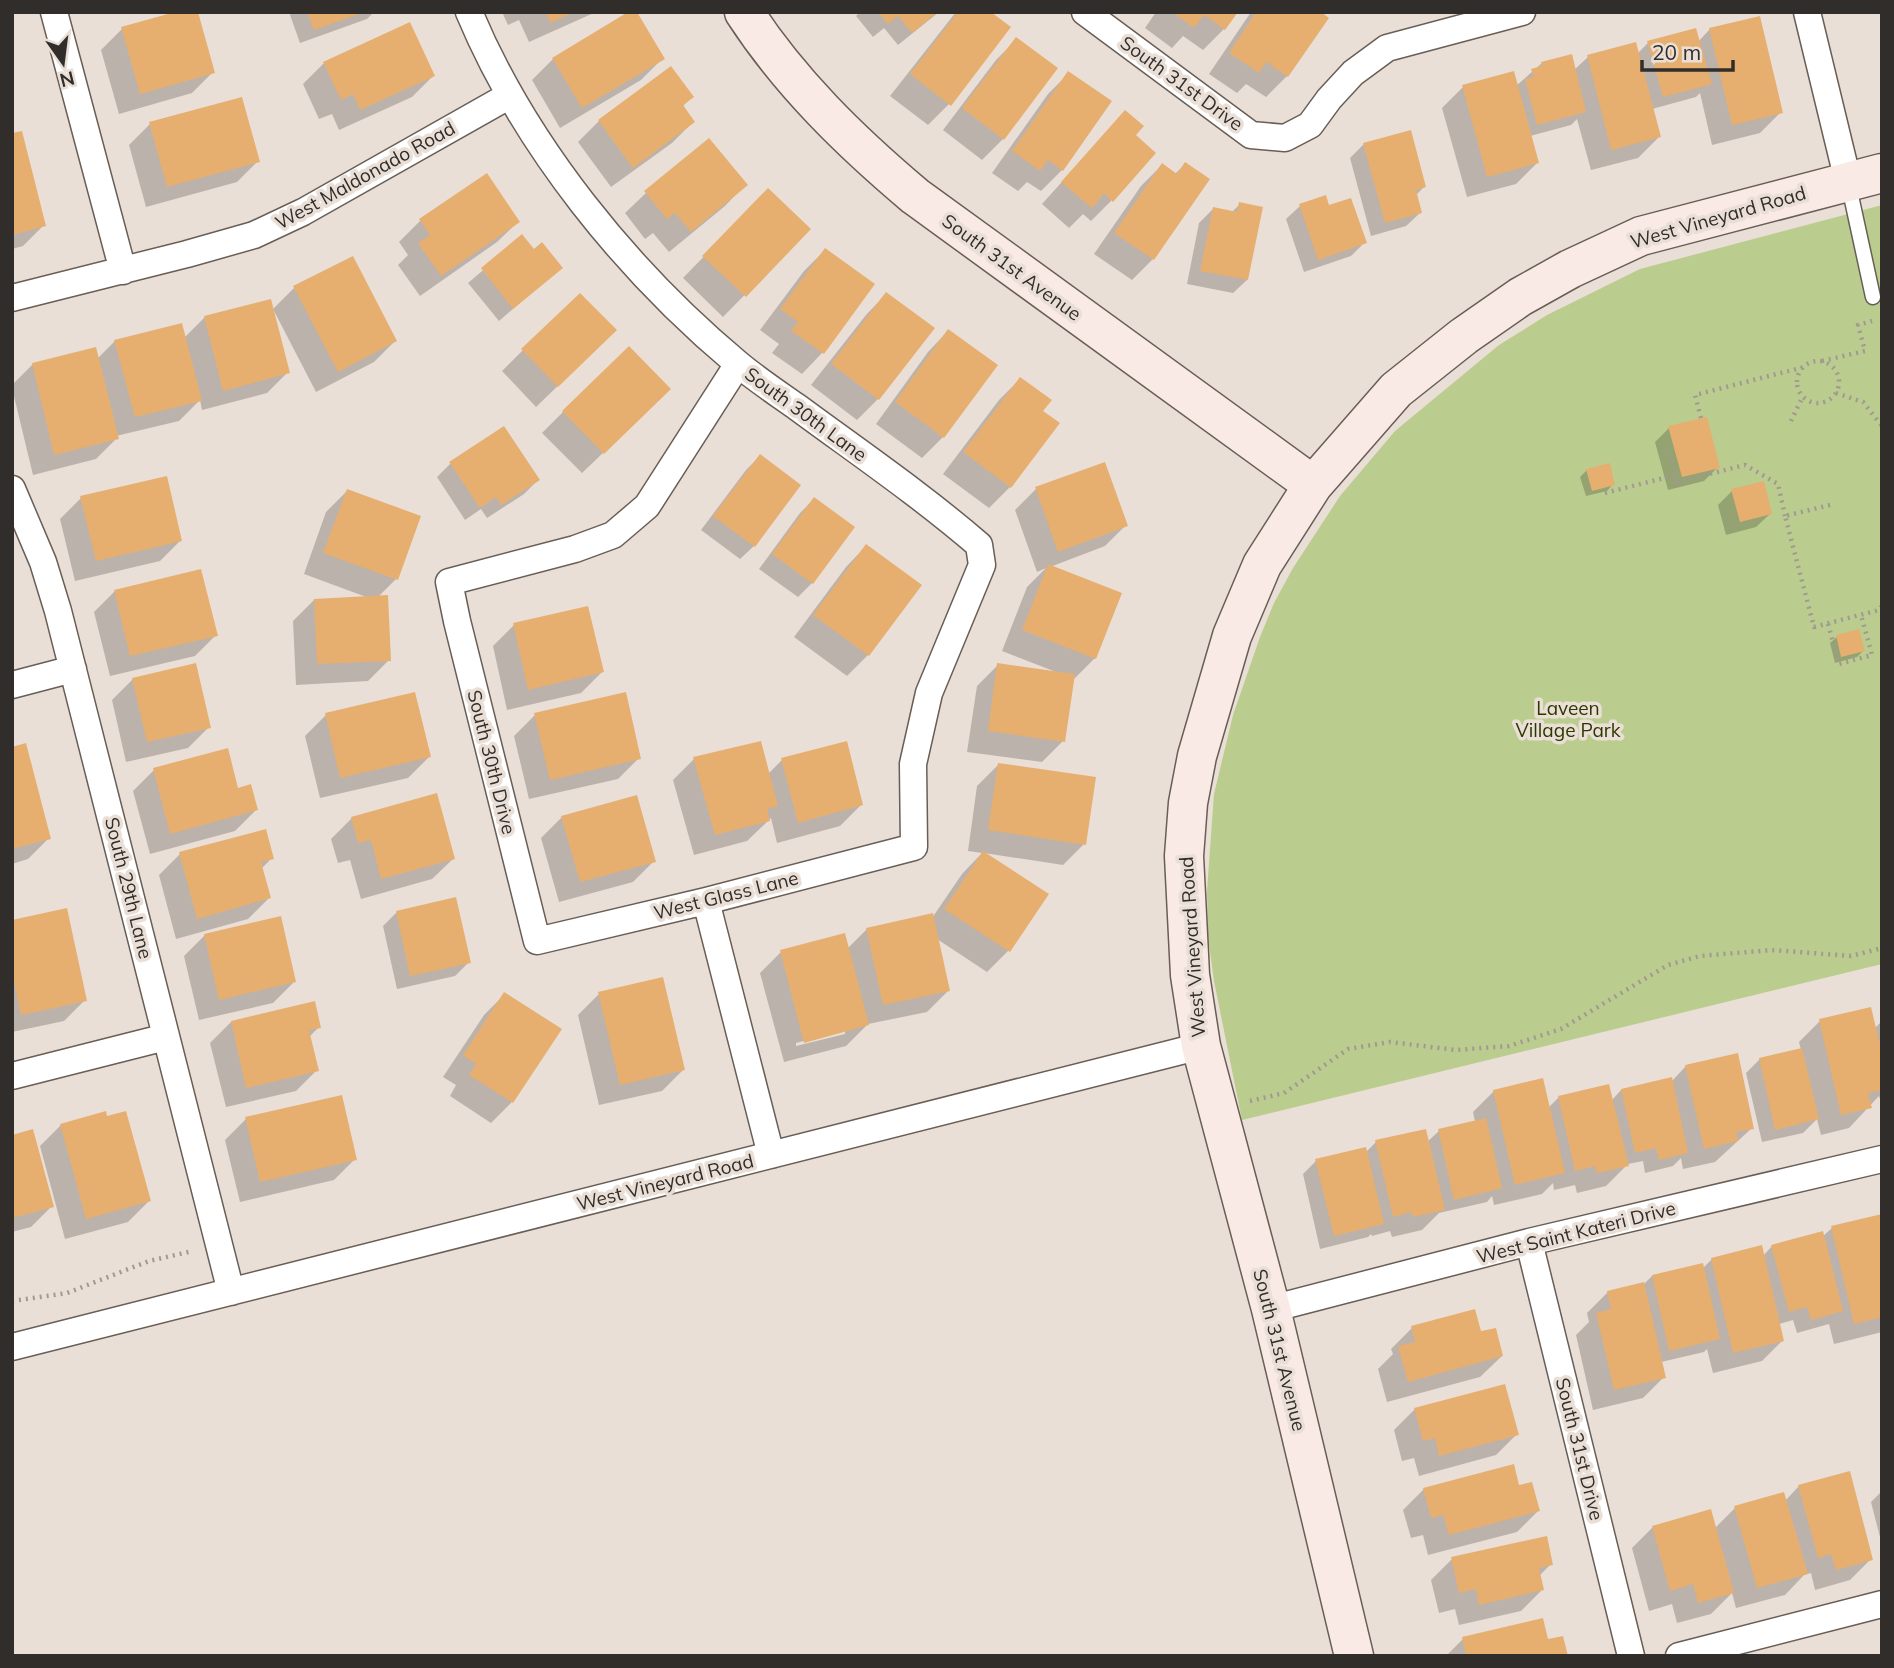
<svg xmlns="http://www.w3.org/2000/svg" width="1894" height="1668" font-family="Mulish,sans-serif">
<rect width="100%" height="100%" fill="#eadfd6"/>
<path fill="#bbcc8f" d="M 1882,205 L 1882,964 L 1242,1120 L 1214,981 L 1208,937 L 1207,891 L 1214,794 L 1233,715 L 1260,637 L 1274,603 L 1293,568 L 1340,496 L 1395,431 L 1499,345 L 1547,315 L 1640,269 Z"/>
<path fill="#0003" fill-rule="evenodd" d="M 289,12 L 374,12 L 367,19 L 300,43 Z
M 502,12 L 596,12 L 529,42 L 519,20 L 508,25 Z
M 632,12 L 662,59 L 641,80 L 560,128 L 532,80 L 553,59 Z
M 860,12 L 939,12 L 898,45 L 884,28 L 873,37 L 856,16 Z
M 956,12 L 989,12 L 949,104 L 928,125 L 890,96 Z
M 1156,12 L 1236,12 L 1224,29 L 1203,50 L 1183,36 L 1172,48 L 1145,28 Z
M 1251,12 L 1317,12 L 1287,76 L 1266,97 L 1246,84 L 1237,93 L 1209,74 Z
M 122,29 L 213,72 L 192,93 L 119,114 L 101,50 Z
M 1710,29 L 1781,112 L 1760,133 L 1712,145 L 1700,93 L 1696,97 L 1652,109 L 1659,137 L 1638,158 L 1591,170 L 1577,119 L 1571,125 L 1530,136 L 1537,163 L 1516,184 L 1467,197 L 1442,108 L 1463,87 L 1516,86 L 1542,63 L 1574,70 L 1588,57 L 1637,54 L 1648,43 L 1698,42 Z
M 1017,39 L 1003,139 L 982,160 L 943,130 L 996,60 Z
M 324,63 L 433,76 L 412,97 L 339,130 L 332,114 L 319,119 L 303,84 Z
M 671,69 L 692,97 L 682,107 L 693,122 L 672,143 L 611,187 L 578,142 L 599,121 Z
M 1069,73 L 1062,170 L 1041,191 L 1027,182 L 1018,191 L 992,173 L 1048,94 Z
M 1125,112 L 1112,200 L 1091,221 L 1083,214 L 1069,228 L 1042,204 Z
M 150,124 L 258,161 L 237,182 L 146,207 L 129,145 Z
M 12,135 L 44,225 L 23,246 L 12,249 Z
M 1364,144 L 1424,187 L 1415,196 L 1420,213 L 1406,226 L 1371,236 L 1350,158 Z
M 1185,164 L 1153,259 L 1132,280 L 1094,254 L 1141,186 L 1162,165 L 1175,174 Z
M 486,175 L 518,222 L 497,242 L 420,296 L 398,265 L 408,255 L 399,242 L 420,221 Z
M 745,185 L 725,206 L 669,252 L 653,233 L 645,239 L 625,213 L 646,193 Z
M 1240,204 L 1247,280 L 1233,293 L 1187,284 L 1199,223 L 1213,209 L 1231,213 Z
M 1300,206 L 1328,208 L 1365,242 L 1351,256 L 1304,272 L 1286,219 Z
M 748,211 L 809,229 L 723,317 L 683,278 Z
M 522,237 L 534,252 L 561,268 L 499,321 L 468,283 Z
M 825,250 L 872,284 L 822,353 L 802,374 L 772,353 L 779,344 L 760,330 L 804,271 Z
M 294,288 L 395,341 L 374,362 L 316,392 L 273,309 Z
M 886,294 L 878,399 L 857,420 L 811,385 L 866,315 Z
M 205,317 L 288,372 L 267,393 L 202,410 L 200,400 L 179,421 L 116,436 L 117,438 L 96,459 L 33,475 L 12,388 L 12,385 L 33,364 L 97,359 L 115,341 L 184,338 Z
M 948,331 L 943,437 L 922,458 L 876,424 L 928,352 Z
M 523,350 L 594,351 L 536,407 L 502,371 Z
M 1020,379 L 1041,411 L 1058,423 L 1010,487 L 989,508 L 943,474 L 999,400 Z
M 648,410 L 582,473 L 542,433 L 563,412 Z
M 1669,428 L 1718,467 L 1704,481 L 1668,490 L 1655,442 Z
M 760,456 L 754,546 L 740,559 L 701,530 L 746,470 Z
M 451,463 L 538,480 L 524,494 L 487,518 L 481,509 L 465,520 L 437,477 Z
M 1587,470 L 1613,484 L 1607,491 L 1586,496 L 1580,477 Z
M 1036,489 L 1126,525 L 1105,546 L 1050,567 L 1095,658 L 1074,679 L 1063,741 L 1042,762 L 967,752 L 977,686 L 998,665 L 1056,672 L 1002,651 L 1027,587 L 1046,568 L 1037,572 L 1015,510 Z
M 347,491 L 396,579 L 378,597 L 389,660 L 368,681 L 296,685 L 293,621 L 314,600 L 369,598 L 304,574 L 326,512 Z
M 1732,491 L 1770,514 L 1756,527 L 1726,535 L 1718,505 Z
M 81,498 L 181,540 L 160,561 L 75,581 L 60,519 Z
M 814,499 L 812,583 L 798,597 L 759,569 L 800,513 Z
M 866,546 L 920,585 L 868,655 L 847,676 L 794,637 L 846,567 Z
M 115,591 L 216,635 L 195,656 L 110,676 L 94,612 Z
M 514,625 L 602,672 L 581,693 L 507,710 L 493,646 Z
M 1837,637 L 1863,651 L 1857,657 L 1835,663 L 1830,643 Z
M 133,679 L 209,727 L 188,748 L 126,762 L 112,700 Z
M 326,715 L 429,757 L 408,778 L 320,798 L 305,736 Z
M 535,715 L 639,758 L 618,779 L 529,799 L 514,736 Z
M 12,749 L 49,838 L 28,859 L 12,864 Z
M 694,759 L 768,774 L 782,760 L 861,805 L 840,826 L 777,843 L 771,818 L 747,841 L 694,855 L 673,780 Z
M 998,765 L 1084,844 L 1063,865 L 984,853 L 1046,894 L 1008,951 L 987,972 L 937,939 L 948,991 L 927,1012 L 868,1024 L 846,1046 L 784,1062 L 760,973 L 781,952 L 847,949 L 867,929 L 932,918 L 962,874 L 982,853 L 968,851 L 977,786 ZM 845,1030 L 845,1034 L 796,1046 L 796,1043 Z
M 154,770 L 237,790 L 256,810 L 235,831 L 150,854 L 133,791 Z
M 562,817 L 654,861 L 633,882 L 559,902 L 541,838 Z
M 352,818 L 453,859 L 432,879 L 361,899 L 350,860 L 338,863 L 331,839 Z
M 180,854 L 272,858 L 261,869 L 269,898 L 248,919 L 176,939 L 159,875 Z
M 397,912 L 469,962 L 455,976 L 397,989 L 383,926 Z
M 12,921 L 85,1000 L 64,1021 L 12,1032 Z
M 205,935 L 294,982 L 273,1003 L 199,1020 L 184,956 Z
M 505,994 L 512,1102 L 491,1123 L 450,1096 L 456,1085 L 443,1077 L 484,1015 Z
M 599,994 L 683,1070 L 662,1091 L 599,1105 L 578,1015 Z
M 1820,1021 L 1874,1029 L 1882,1021 L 1882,1106 L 1879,1096 L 1849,1128 L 1821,1135 L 1817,1119 L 1803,1133 L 1762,1142 L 1746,1073 L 1760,1059 L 1801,1050 L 1799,1042 Z
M 231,1022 L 319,1027 L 309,1037 L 317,1070 L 296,1091 L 226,1107 L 210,1043 Z
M 1686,1066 L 1752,1128 L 1715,1162 L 1683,1169 L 1681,1158 L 1673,1166 L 1645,1173 L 1643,1161 L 1628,1164 L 1606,1186 L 1577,1193 L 1575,1185 L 1554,1190 L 1553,1183 L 1542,1194 L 1494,1205 L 1492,1196 L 1487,1202 L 1439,1213 L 1422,1230 L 1392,1237 L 1390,1231 L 1372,1236 L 1371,1234 L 1368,1237 L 1320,1249 L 1303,1174 L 1316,1161 L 1365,1153 L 1376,1142 L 1427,1142 L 1439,1131 L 1475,1122 L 1473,1112 L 1494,1091 L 1548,1108 L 1559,1097 L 1612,1100 L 1621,1090 L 1671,1082 Z
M 246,1119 L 355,1159 L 334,1180 L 240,1202 L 225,1140 Z
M 61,1125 L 149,1201 L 128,1222 L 65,1239 L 40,1146 Z
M 12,1136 L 52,1206 L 31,1227 L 12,1232 Z
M 1881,1216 L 1882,1332 L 1834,1344 L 1829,1324 L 1797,1333 L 1793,1320 L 1779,1324 L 1783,1340 L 1762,1361 L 1713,1373 L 1707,1349 L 1704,1352 L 1661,1362 L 1664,1377 L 1643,1398 L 1593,1410 L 1576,1335 L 1589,1322 L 1587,1313 L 1608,1292 L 1643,1285 L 1652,1276 L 1702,1269 L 1712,1259 L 1763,1256 L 1772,1246 L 1822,1237 L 1832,1228 Z
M 1412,1328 L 1502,1356 L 1480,1377 L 1387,1402 L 1378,1369 L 1393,1354 L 1391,1349 Z
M 1415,1409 L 1517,1434 L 1496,1455 L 1419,1476 L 1414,1458 L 1402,1461 L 1394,1430 Z
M 1799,1486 L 1871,1559 L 1850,1580 L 1815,1590 L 1811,1573 L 1804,1575 L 1785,1595 L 1736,1608 L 1732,1593 L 1711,1614 L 1677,1623 L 1672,1604 L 1649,1611 L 1632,1548 L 1653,1527 L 1714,1529 L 1735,1508 L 1785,1501 Z
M 1518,1487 L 1538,1511 L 1517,1532 L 1428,1555 L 1423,1535 L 1411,1538 L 1403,1510 L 1424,1489 Z
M 1882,1491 L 1882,1545 L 1871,1502 Z
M 1452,1559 L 1551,1564 L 1539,1576 L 1542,1590 L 1521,1611 L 1459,1625 L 1455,1609 L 1439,1613 L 1431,1580 Z
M 1463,1639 L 1547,1642 L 1566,1656 L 1446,1656 Z"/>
<path fill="#e6af70" d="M 175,12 L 198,12 L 215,73 L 140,94 L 121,27 Z
M 307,12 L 362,12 L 362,13 L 314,30 Z
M 546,12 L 574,12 L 550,23 Z
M 628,12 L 637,12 L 665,59 L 582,108 L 552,58 Z
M 878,12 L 938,12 L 912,33 L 898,16 L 888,24 Z
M 958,12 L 991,12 L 1011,27 L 951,106 L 910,74 Z
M 1172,12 L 1238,12 L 1225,30 L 1204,15 L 1194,28 Z
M 1256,12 L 1321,12 L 1329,18 L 1288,77 L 1266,62 L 1259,73 L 1229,53 Z
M 1760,16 L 1783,113 L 1732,125 L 1709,28 Z
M 410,22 L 435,76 L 360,110 L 353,94 L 341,100 L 323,62 Z
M 1696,28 L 1712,84 L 1663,97 L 1647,41 Z
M 1016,37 L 1058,68 L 1004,140 L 962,108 Z
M 1636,42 L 1661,137 L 1611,150 L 1587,55 Z
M 1572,54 L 1586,112 L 1537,125 L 1525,79 L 1534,77 L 1531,69 L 1542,66 L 1541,62 Z
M 671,66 L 694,97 L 683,105 L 695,122 L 633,168 L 598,120 Z
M 1068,71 L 1112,101 L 1063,171 L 1048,160 L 1040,171 L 1012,151 Z
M 1514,71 L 1539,163 L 1487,177 L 1462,85 Z
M 242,97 L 260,162 L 167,187 L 149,122 Z
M 1125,110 L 1144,126 L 1136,135 L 1156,153 L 1113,202 L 1104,193 L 1092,208 L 1061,182 Z
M 1411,130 L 1426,187 L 1416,190 L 1422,213 L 1385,223 L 1363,143 Z
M 22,131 L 46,226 L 12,235 L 12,133 Z
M 709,138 L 748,185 L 691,232 L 675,213 L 667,219 L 644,191 Z
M 1185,162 L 1210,179 L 1154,260 L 1114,233 L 1162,163 L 1177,174 Z
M 487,173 L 520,222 L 441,276 L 418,243 L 430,235 L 419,219 Z
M 768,188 L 811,229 L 746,297 L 702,256 Z
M 1326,195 L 1329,205 L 1351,198 L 1367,243 L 1318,260 L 1299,204 Z
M 1239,202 L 1263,207 L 1248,280 L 1200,271 L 1213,207 L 1237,212 Z
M 522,234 L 534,249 L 542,242 L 563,268 L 513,309 L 481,268 Z
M 825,248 L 875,284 L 824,354 L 791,331 L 798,322 L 780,309 Z
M 353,256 L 397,341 L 338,372 L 293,286 Z
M 886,292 L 935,328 L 879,400 L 831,364 Z
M 580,293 L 617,330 L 558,387 L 521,349 Z
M 271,299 L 290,373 L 223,391 L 204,316 Z
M 182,323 L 202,401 L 135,417 L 114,340 Z
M 948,329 L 998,365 L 944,438 L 895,402 Z
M 629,346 L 671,389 L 604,454 L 562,411 Z
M 96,347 L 119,439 L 54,455 L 32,363 Z
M 1020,377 L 1052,400 L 1043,411 L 1060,423 L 1011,488 L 963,452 Z
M 1707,417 L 1720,468 L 1682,477 L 1668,426 Z
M 504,426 L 540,480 L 501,505 L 496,497 L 480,508 L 449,462 Z
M 760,454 L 801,485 L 755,547 L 713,516 Z
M 1105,462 L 1128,526 L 1058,552 L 1035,487 Z
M 1610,463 L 1615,485 L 1592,491 L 1586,469 Z
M 167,476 L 182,541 L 96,561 L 80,496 Z
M 1764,481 L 1772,514 L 1740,522 L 1731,489 Z
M 347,489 L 421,516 L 398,580 L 323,553 Z
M 814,497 L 855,527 L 813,584 L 772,554 Z
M 866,544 L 922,585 L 869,656 L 813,615 Z
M 1048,564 L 1122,593 L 1096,659 L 1022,630 Z
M 201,569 L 218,636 L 130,656 L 114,590 Z
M 388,595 L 391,661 L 317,664 L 314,599 Z
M 588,606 L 604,672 L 528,690 L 513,623 Z
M 1859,629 L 1865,651 L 1841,657 L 1836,635 Z
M 196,663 L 211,728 L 147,742 L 132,678 Z
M 997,663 L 1075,674 L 1065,742 L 988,731 Z
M 415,692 L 431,757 L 340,778 L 325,713 Z
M 626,692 L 641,759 L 550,780 L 534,713 Z
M 761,741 L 778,806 L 767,809 L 770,821 L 715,835 L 693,757 Z
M 847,741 L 863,805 L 798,823 L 781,758 Z
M 26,743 L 51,839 L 12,849 L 12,747 Z
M 228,748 L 238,788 L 251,784 L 258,810 L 170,834 L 153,768 Z
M 998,763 L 1096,777 L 1086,845 L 988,830 Z
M 437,793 L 455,859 L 381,879 L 371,840 L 358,843 L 351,817 Z
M 637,795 L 656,862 L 580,882 L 561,816 Z
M 266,829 L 274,859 L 261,862 L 271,898 L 197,919 L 179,852 Z
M 983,851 L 1049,894 L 1010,952 L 944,909 Z
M 456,897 L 471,963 L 410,976 L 396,911 Z
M 67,908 L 87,1001 L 21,1015 L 12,973 L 12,920 Z
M 933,913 L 950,991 L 883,1005 L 866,928 Z
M 281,916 L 296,982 L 219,1000 L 204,934 Z
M 845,933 L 869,1025 L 804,1043 L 780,950 Z
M 663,977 L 685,1070 L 620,1085 L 598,992 Z
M 504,992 L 562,1029 L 513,1103 L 469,1075 L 476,1064 L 463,1055 Z
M 315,1001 L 321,1028 L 309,1030 L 319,1071 L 246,1088 L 231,1021 Z
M 1871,1007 L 1882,1053 L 1882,1090 L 1868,1093 L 1872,1108 L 1841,1115 L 1819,1019 Z
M 1802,1048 L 1819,1119 L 1775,1130 L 1759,1058 Z
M 1738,1053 L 1754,1129 L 1736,1132 L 1738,1141 L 1704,1149 L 1685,1065 Z
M 1672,1077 L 1688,1153 L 1659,1160 L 1656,1148 L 1635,1153 L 1621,1089 Z
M 1543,1078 L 1565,1173 L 1515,1185 L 1493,1090 Z
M 1609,1084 L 1629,1166 L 1597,1173 L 1595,1166 L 1575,1171 L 1558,1096 Z
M 342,1095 L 357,1160 L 260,1182 L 245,1117 Z
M 106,1111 L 107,1116 L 126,1111 L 151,1201 L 86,1219 L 60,1124 Z
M 1486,1118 L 1502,1188 L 1454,1200 L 1438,1129 Z
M 33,1129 L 54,1207 L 12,1218 L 12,1135 Z
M 1426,1129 L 1445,1210 L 1413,1217 L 1411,1212 L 1393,1217 L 1375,1140 Z
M 1366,1147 L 1384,1224 L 1334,1236 L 1315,1159 Z
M 1882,1214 L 1882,1317 L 1854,1324 L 1831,1226 Z
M 1823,1231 L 1843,1311 L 1811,1320 L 1807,1307 L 1789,1312 L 1771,1245 Z
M 1762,1245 L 1784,1341 L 1733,1353 L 1711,1258 Z
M 1703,1263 L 1720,1339 L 1669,1351 L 1652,1275 Z
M 1644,1282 L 1666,1378 L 1614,1390 L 1596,1313 L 1611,1309 L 1607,1291 Z
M 1475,1309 L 1481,1331 L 1496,1328 L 1503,1356 L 1408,1382 L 1398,1346 L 1415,1342 L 1411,1326 Z
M 1505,1384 L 1519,1435 L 1439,1456 L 1435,1438 L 1423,1441 L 1414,1408 Z
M 1514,1464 L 1519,1485 L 1532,1482 L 1540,1511 L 1449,1535 L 1443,1515 L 1431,1518 L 1423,1488 Z
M 1850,1471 L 1873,1560 L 1836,1570 L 1831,1554 L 1818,1558 L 1798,1485 Z
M 1784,1492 L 1808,1574 L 1757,1588 L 1734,1506 Z
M 1711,1509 L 1734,1593 L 1698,1603 L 1693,1584 L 1670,1591 L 1652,1526 Z
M 1547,1536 L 1553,1565 L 1539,1568 L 1544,1590 L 1479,1605 L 1476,1589 L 1459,1593 L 1451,1557 Z
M 1543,1618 L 1548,1639 L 1563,1636 L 1568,1656 L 1466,1656 L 1462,1637 Z"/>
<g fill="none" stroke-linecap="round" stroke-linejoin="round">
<g stroke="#685e56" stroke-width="17">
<path id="lane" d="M 1848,182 L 1873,297"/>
</g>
<g stroke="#685e56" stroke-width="29">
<path id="street" d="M 54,12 L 123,271
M 469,12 C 525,146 627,271 737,363 C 756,379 777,393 797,407 C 858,452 921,495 979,545 L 982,565 L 929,693 L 913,764 L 914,847 L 706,901 L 537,941 L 457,621 L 449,582 L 575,549 L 613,535 L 647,506 L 738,364
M 1085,12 L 1251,135 L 1285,138 L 1310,125 L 1329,99 L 1353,73 L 1387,48 L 1522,12
M 1807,12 L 1848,181
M 12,298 L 187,254 L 254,235 L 303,212 L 510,95
M 12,489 L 43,562 L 58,611 L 231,1292
M 12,685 L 73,669
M 706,901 L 771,1155
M 12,1076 L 166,1037
M 1529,1242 L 1631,1656
M 1271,1309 L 1529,1242 L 1882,1159
M 12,1347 L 1201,1046
M 1679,1656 L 1882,1604"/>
</g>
<g stroke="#685e56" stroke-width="41">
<path id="secondary" d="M 744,12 C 790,83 851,142 915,196 L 1313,485
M 1354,1656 L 1271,1309 L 1201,1046 L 1190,975 L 1184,856 L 1188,803 L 1197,756 L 1232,636 L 1262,565 L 1313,485 L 1396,390 L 1464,336 L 1520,297 L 1570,269 L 1641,236 L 1882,173"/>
</g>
<path stroke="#a19992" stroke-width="4.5" stroke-dasharray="2 5" stroke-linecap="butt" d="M 1822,361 L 1865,351 L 1858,325 L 1872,321
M1797 382a21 21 0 1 1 42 0a21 21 0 1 1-42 0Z
M 1836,393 L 1863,402 L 1882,426
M 1701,418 L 1695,395 L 1804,367
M 1791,421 L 1803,396
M 1670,454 L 1677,482 L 1745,465 L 1778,484 L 1785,516
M 1605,493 L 1676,475
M 1830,505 L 1785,516 L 1814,627 L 1879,610 L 1882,606
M 1828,624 L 1839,664 L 1872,655 L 1861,615
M 1250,1101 L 1284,1093 L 1348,1049 L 1390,1042 L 1456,1050 L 1509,1046 L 1561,1029 L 1668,965 L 1700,956 L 1772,950 L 1851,956 L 1882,948
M 12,1301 L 67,1293 L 149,1261 L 193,1251"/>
<use href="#lane" stroke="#fff" stroke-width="14"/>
<use href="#street" stroke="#fff" stroke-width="26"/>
<use href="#secondary" stroke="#faeae5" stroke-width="38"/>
</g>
<g text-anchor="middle" stroke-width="7" stroke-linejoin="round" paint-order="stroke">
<g font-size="19" fill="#312d2a" stroke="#eadfd6">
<text transform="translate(1182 83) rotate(36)" y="7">South 31st Drive</text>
<text transform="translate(365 175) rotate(-29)" y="7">West Maldonado Road</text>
<text transform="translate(1718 217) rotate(-16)" y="7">West Vineyard Road</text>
<text transform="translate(1012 267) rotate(36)" y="7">South 31st Avenue</text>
<text transform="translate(806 414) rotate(36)" y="7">South 30th Lane</text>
<text transform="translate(492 762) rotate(76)" y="7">South 30th Drive</text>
<text transform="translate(129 888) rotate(76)" y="7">South 29th Lane</text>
<text transform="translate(726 895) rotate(-14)" y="7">West Glass Lane</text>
<text transform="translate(1192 947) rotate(-94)" y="7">West Vineyard Road</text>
<text transform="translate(665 1182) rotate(-14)" y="7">West Vineyard Road</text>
<text transform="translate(1576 1232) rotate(-14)" y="7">West Saint Kateri Drive</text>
<text transform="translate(1280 1350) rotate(76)" y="7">South 31st Avenue</text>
<text transform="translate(1580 1449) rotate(76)" y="7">South 31st Drive</text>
</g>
<g font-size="19" fill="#2d3800" stroke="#eadfd6">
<text x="1568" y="715">Laveen<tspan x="1568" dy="22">Village Park</tspan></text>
</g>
</g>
<rect width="1894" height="1668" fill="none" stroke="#312d2a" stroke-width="28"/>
<g transform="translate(63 63) rotate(166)" stroke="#eadfd6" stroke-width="5" paint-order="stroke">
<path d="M0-5L12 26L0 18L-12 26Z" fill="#312d2a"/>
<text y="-10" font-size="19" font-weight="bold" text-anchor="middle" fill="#312d2a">N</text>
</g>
<path d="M1642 60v10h91v-10" fill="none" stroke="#312d2a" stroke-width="3.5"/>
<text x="1652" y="60" font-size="21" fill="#312d2a" stroke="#eadfd6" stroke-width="5" paint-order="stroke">20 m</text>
</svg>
